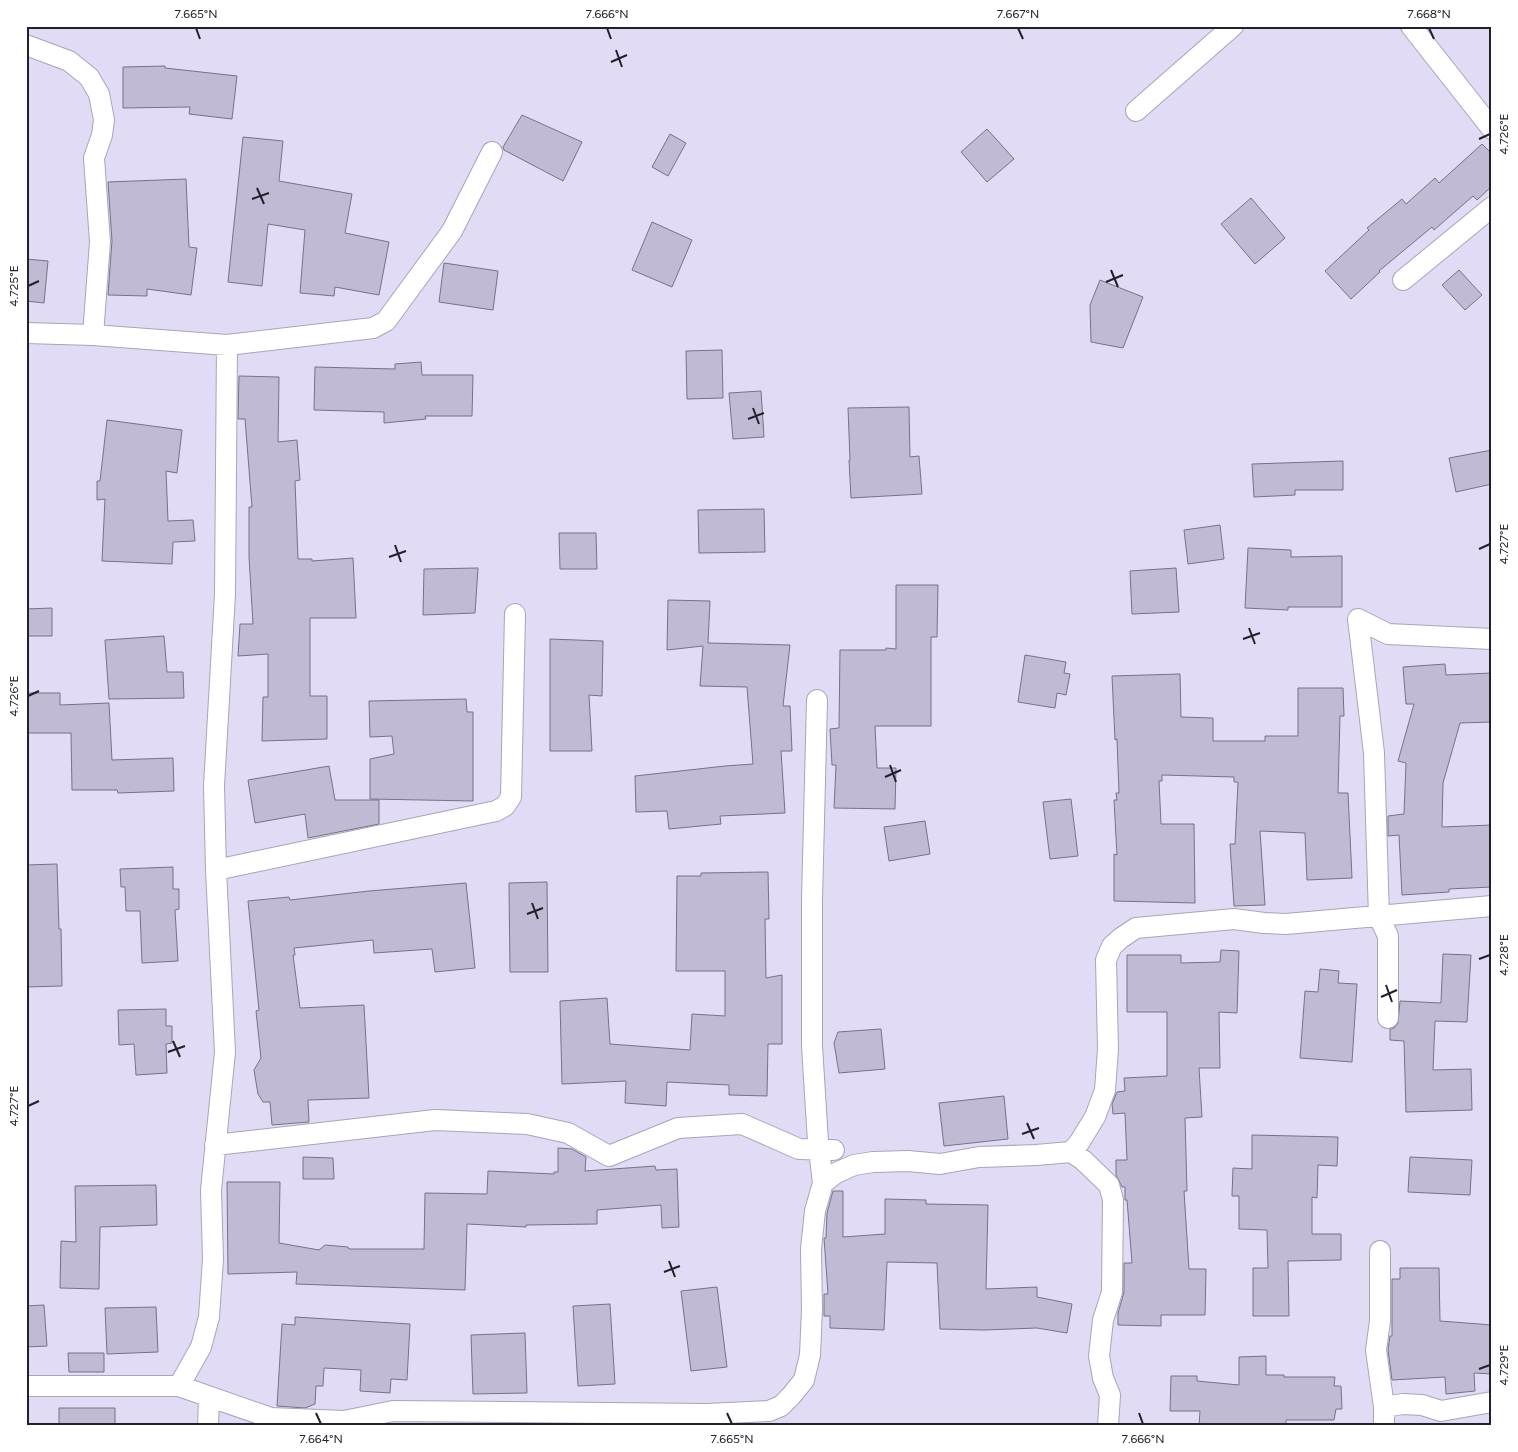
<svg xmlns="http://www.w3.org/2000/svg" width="1518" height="1452" font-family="Figtree,sans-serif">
<rect width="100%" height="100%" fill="#e1dbf5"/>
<path fill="#c0bad4" stroke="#777189" d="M 165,66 L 165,68 L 237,76 L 232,119 L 189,114 L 190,107 L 123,108 L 123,67 Z
M 522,115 L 582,142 L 563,181 L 504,150 L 503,147 Z
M 987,129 L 1014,159 L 987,182 L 961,152 Z
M 670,134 L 686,143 L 668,176 L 652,167 Z
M 243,137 L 283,141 L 279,181 L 352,194 L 345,233 L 389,242 L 379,295 L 335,287 L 334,296 L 300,293 L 305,230 L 268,224 L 262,286 L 228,282 Z
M 1482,144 L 1492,154 L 1492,186 L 1477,200 L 1473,196 L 1434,230 L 1432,227 L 1379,271 L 1380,272 L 1351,299 L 1325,271 L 1369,230 L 1367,228 L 1402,199 L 1406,204 L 1435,178 L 1439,183 Z
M 186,179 L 189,247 L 197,248 L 191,295 L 147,289 L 147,296 L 108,295 L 112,241 L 108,182 Z
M 1251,198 L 1285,238 L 1255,264 L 1221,224 Z
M 652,222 L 692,240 L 672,287 L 632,270 Z
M 26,259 L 48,261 L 44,303 L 26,301 Z
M 444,263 L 498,271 L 493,310 L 439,302 Z
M 1459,270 L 1482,295 L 1465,310 L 1442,285 Z
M 1100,280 L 1143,297 L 1123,348 L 1091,342 L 1090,305 Z
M 722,350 L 723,398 L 687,399 L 686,351 Z
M 421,362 L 422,375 L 473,375 L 472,416 L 425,416 L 426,419 L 384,423 L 384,412 L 314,410 L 315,367 L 395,369 L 395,364 Z
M 239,376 L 279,377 L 278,442 L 297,440 L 300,480 L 295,481 L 298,559 L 312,559 L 312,561 L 353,558 L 356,618 L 310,618 L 310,696 L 327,696 L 327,739 L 262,741 L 263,697 L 268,697 L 268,654 L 238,656 L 240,624 L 253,624 L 249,557 L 249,507 L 252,507 L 245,419 L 238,419 Z
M 761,391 L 764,437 L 733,439 L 729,393 Z
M 909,407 L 910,457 L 919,456 L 922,494 L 851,498 L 849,460 L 850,460 L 848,408 Z
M 107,420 L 182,430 L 177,473 L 166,471 L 168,521 L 193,520 L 195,541 L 173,542 L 172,564 L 102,561 L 105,499 L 97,500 L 97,481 L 100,481 Z
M 1492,450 L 1492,484 L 1456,492 L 1449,458 Z
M 1343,461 L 1343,490 L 1295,490 L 1295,495 L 1254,497 L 1252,464 Z
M 764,509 L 765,552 L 699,553 L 698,510 Z
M 1220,525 L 1224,559 L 1188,564 L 1184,530 Z
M 559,533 L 596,533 L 597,569 L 560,569 Z
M 1248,548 L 1291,550 L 1291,557 L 1342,556 L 1342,607 L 1288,607 L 1288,610 L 1245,608 Z
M 478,568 L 475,613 L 423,615 L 424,569 Z
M 1176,568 L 1179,612 L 1132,614 L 1130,571 Z
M 896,585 L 938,585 L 937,637 L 931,637 L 931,726 L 875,726 L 877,768 L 896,768 L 895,809 L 834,808 L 836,765 L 832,765 L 830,729 L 839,728 L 840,650 L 886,650 L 886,648 L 896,649 Z
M 668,600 L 710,601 L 708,643 L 790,645 L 783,706 L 790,706 L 792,751 L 781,751 L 785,813 L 720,816 L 721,824 L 669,829 L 667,811 L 636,812 L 635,776 L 725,766 L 753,764 L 747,687 L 700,686 L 703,646 L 667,650 Z
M 52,608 L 52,636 L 26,636 L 26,609 Z
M 164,636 L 167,672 L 183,672 L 184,698 L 109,699 L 105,640 Z
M 550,639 L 603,641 L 602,696 L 589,695 L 592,751 L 550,751 Z
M 1025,655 L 1066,662 L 1064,673 L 1070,674 L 1066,695 L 1057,693 L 1055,708 L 1018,702 Z
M 1445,664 L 1446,675 L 1492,673 L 1492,722 L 1460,723 L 1443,783 L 1442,827 L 1492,825 L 1492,887 L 1449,889 L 1449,892 L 1402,895 L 1399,835 L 1388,836 L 1388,816 L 1404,814 L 1406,763 L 1398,761 L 1414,704 L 1406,704 L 1403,667 Z
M 1180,674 L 1181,717 L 1213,718 L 1213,741 L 1265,741 L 1265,736 L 1298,736 L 1298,688 L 1343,688 L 1344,716 L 1340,716 L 1338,793 L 1348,793 L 1352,878 L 1307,880 L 1305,833 L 1260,831 L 1265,905 L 1234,906 L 1230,844 L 1235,844 L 1238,782 L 1234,782 L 1234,777 L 1162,775 L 1162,781 L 1159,781 L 1161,824 L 1194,824 L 1195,903 L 1114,901 L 1114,854 L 1117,855 L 1114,800 L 1117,800 L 1116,793 L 1119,793 L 1117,739 L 1115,740 L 1112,676 Z
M 26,693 L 60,693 L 60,705 L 109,703 L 112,760 L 173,758 L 174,791 L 118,793 L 117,790 L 72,790 L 71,733 L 26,733 Z
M 466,699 L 467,712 L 473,712 L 473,801 L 370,799 L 370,759 L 394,754 L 392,736 L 370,737 L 369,701 Z
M 329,766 L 335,800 L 379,800 L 379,824 L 308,838 L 305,814 L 255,823 L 248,780 Z
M 1071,799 L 1078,856 L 1050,859 L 1043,802 Z
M 925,821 L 930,854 L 889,861 L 884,827 Z
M 57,864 L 59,929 L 61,929 L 62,986 L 26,987 L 26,865 Z
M 173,867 L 173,889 L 179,889 L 179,909 L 175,910 L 178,961 L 142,963 L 140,911 L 126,911 L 125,887 L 121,887 L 120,869 Z
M 768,872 L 769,919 L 765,919 L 766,978 L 782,975 L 782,1044 L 768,1044 L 767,1096 L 729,1095 L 729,1085 L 667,1082 L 666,1106 L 625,1103 L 626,1081 L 562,1084 L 560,1001 L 607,998 L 610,1044 L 690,1050 L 692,1014 L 725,1016 L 725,971 L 676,971 L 677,876 L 701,876 L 701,873 Z
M 547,882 L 548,972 L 510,972 L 509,883 Z
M 466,883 L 475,968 L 435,972 L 432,949 L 374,953 L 373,940 L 294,948 L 295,955 L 293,955 L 300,1008 L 364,1005 L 369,1098 L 308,1100 L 309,1122 L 272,1125 L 270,1102 L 263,1102 L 258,1094 L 254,1070 L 261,1058 L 256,1011 L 259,1010 L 248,901 L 289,897 L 290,900 L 369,891 Z
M 1221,950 L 1239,951 L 1237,1013 L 1219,1012 L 1220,1068 L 1199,1068 L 1202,1117 L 1185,1118 L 1187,1191 L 1184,1191 L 1189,1269 L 1206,1269 L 1205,1315 L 1161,1315 L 1161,1326 L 1118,1325 L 1118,1313 L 1124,1292 L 1124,1263 L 1132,1263 L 1127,1200 L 1125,1200 L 1125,1187 L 1122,1187 L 1116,1175 L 1116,1160 L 1127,1160 L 1125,1113 L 1113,1114 L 1112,1104 L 1117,1092 L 1125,1091 L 1124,1078 L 1167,1076 L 1167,1012 L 1127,1012 L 1127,955 L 1181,955 L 1181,963 L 1220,962 Z
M 1443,954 L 1471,955 L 1467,1022 L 1435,1021 L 1433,1070 L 1471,1069 L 1472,1110 L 1406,1112 L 1404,1041 L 1390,1040 L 1390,1029 L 1394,1028 L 1398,1023 L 1400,1001 L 1441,1003 Z
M 1320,969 L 1339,971 L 1338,983 L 1357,984 L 1352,1062 L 1300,1058 L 1305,991 L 1318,992 Z
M 166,1009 L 166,1026 L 172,1026 L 172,1043 L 166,1044 L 167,1073 L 136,1075 L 134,1044 L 119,1045 L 118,1010 Z
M 881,1029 L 885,1069 L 839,1073 L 834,1043 L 838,1032 Z
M 1004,1096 L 1008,1139 L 944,1146 L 939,1103 Z
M 1252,1135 L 1338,1137 L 1337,1166 L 1318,1165 L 1317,1198 L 1312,1197 L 1312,1234 L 1341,1234 L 1341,1260 L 1288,1261 L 1289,1316 L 1253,1316 L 1253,1268 L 1268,1268 L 1267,1230 L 1239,1229 L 1239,1196 L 1232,1196 L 1233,1168 L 1252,1169 Z
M 558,1148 L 572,1149 L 586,1157 L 585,1171 L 655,1166 L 656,1170 L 677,1169 L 679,1227 L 662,1228 L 661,1205 L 597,1210 L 597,1224 L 526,1225 L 526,1227 L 467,1224 L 465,1290 L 296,1284 L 297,1272 L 228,1274 L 227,1182 L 280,1182 L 279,1243 L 319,1250 L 325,1245 L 348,1247 L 349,1249 L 424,1249 L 425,1193 L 487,1194 L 488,1171 L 554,1174 L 554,1172 L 558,1172 Z
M 303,1157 L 333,1158 L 334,1179 L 303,1179 Z
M 1410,1157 L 1472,1160 L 1470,1195 L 1408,1192 Z
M 156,1185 L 157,1225 L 100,1227 L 99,1289 L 60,1288 L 61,1241 L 76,1242 L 75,1186 Z
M 833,1191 L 843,1191 L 843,1237 L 885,1234 L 885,1199 L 926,1200 L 926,1204 L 988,1205 L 986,1289 L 1037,1287 L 1037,1297 L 1072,1304 L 1067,1333 L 1037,1328 L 984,1330 L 940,1329 L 937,1263 L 887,1262 L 884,1330 L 830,1328 L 830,1316 L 824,1316 L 824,1294 L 828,1294 L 824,1238 L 826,1238 L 827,1213 Z
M 1400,1268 L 1439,1268 L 1440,1321 L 1492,1325 L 1492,1374 L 1474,1373 L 1475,1391 L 1446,1394 L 1445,1377 L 1392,1380 L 1388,1350 L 1390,1336 L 1392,1336 L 1392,1279 L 1400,1279 Z
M 717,1287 L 727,1367 L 691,1371 L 681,1291 Z
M 610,1304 L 615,1384 L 578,1386 L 573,1306 Z
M 44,1305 L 47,1346 L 26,1347 L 26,1306 Z
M 156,1307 L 158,1352 L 107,1354 L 105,1308 Z
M 295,1317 L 410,1324 L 407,1380 L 391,1379 L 390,1393 L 360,1391 L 361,1370 L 324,1368 L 323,1386 L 316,1386 L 315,1404 L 305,1408 L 277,1406 L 282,1324 L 295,1325 Z
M 525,1333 L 527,1393 L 473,1394 L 471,1335 Z
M 68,1353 L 104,1353 L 104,1372 L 69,1372 Z
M 1266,1356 L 1266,1375 L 1284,1375 L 1284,1377 L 1335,1377 L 1334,1386 L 1341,1386 L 1342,1409 L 1336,1409 L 1334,1420 L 1286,1420 L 1286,1426 L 1199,1426 L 1200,1411 L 1170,1411 L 1171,1376 L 1197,1376 L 1197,1381 L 1239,1385 L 1239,1357 Z
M 59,1408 L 115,1408 L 115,1426 L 59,1426 Z"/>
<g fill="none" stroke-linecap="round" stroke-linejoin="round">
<g stroke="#a9a3bc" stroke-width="22">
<path id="street" d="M 1411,26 L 1492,129
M 26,45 L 69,61 L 89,77 L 99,94 L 104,120 L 102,135 L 94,158 L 100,242 L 93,335
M 1136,111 L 1233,26
M 1403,280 L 1492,207
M 26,333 L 93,335 L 227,345 L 373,328 L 386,321 L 452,231 L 492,152
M 216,870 L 496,811 L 505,806 L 511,797 L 515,614
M 1388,1018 L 1388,936 L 1379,917 L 1374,753 L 1358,619 L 1388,634 L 1492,639
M 215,1145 L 435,1120 L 527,1124 L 568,1133 L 609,1156 L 678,1128 L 742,1124 L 799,1149 L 834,1150
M 1071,1152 L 1079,1143 L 1095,1117 L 1105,1090 L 1108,1049 L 1106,960 L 1112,946 L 1121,938 L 1136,928 L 1234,919 L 1264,923 L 1286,924 L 1492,906
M 823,1183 L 836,1173 L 854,1165 L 873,1162 L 908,1161 L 940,1164 L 979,1157 L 1036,1155 L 1071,1152 L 1083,1160 L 1109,1185 L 1113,1200 L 1112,1292 L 1103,1320 L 1099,1356 L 1103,1378 L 1110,1395 L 1108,1426
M 1380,1251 L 1380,1321 L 1376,1350 L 1384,1407 L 1384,1426
M 26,1386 L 179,1386 L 271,1418 L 344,1421 L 393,1411 L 707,1414 L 769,1411 L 781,1406 L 791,1396 L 804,1380 L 810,1355 L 812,1309 L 811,1249 L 815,1211 L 823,1183 L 818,1142 L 812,1046 L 812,900 L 817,700
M 179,1386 L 201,1347 L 209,1317 L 213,1259 L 211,1190 L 225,1052 L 216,870 L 214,786 L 225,594 L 227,345
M 1384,1407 L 1403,1404 L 1422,1405 L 1441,1411 L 1492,1402
M 208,1426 L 209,1398"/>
</g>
<use href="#street" stroke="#fff" stroke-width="20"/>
</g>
<path fill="none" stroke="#22202a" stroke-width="2" d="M 196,28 L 200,39M 607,28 L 611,39M 1018,28 L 1023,39M 1429,28 L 1434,39M 616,50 L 622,67M 611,62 L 627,55M 1479,139 L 1490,134M 257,188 L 264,204M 252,199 L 269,193M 1111,270 L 1118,287M 1106,282 L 1123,275M 28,286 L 39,281M 753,408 L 759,424M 748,419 L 764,413M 395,545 L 401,562M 1479,549 L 1490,544M 389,557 L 406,551M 1249,628 L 1255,644M 1243,639 L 1260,633M 28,696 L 39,691M 890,765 L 896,782M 885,777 L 901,770M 532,903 L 538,919M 527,914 L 543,908M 1479,959 L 1490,955M 1386,985 L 1392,1002M 1381,997 L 1397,990M 173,1041 L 180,1057M 168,1052 L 185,1046M 28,1106 L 39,1101M 1027,1123 L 1034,1139M 1022,1134 L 1039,1128M 669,1261 L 675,1277M 664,1272 L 680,1266M 1479,1369 L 1490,1365M 316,1413 L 321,1424M 727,1413 L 732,1424M 1139,1413 L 1143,1424"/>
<rect width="1518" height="1452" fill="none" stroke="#ffffff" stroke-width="55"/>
<rect x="28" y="28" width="1462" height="1396" fill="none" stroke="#22202a" stroke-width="2"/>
<g font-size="12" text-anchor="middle" fill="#22202a">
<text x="196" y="18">7.665°N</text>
<text x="607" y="18">7.666°N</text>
<text x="1018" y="18">7.667°N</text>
<text x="1429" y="18">7.668°N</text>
<text transform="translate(1504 134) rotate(-90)" y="4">4.726°E</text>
<text transform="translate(14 286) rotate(-90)" y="4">4.725°E</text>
<text transform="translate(1504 544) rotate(-90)" y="4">4.727°E</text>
<text transform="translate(14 696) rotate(-90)" y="4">4.726°E</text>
<text transform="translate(1504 955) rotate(-90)" y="4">4.728°E</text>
<text transform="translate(14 1106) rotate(-90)" y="4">4.727°E</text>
<text transform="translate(1504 1365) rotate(-90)" y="4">4.729°E</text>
<text x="321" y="1443">7.664°N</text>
<text x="732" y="1443">7.665°N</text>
<text x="1143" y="1443">7.666°N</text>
</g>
</svg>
